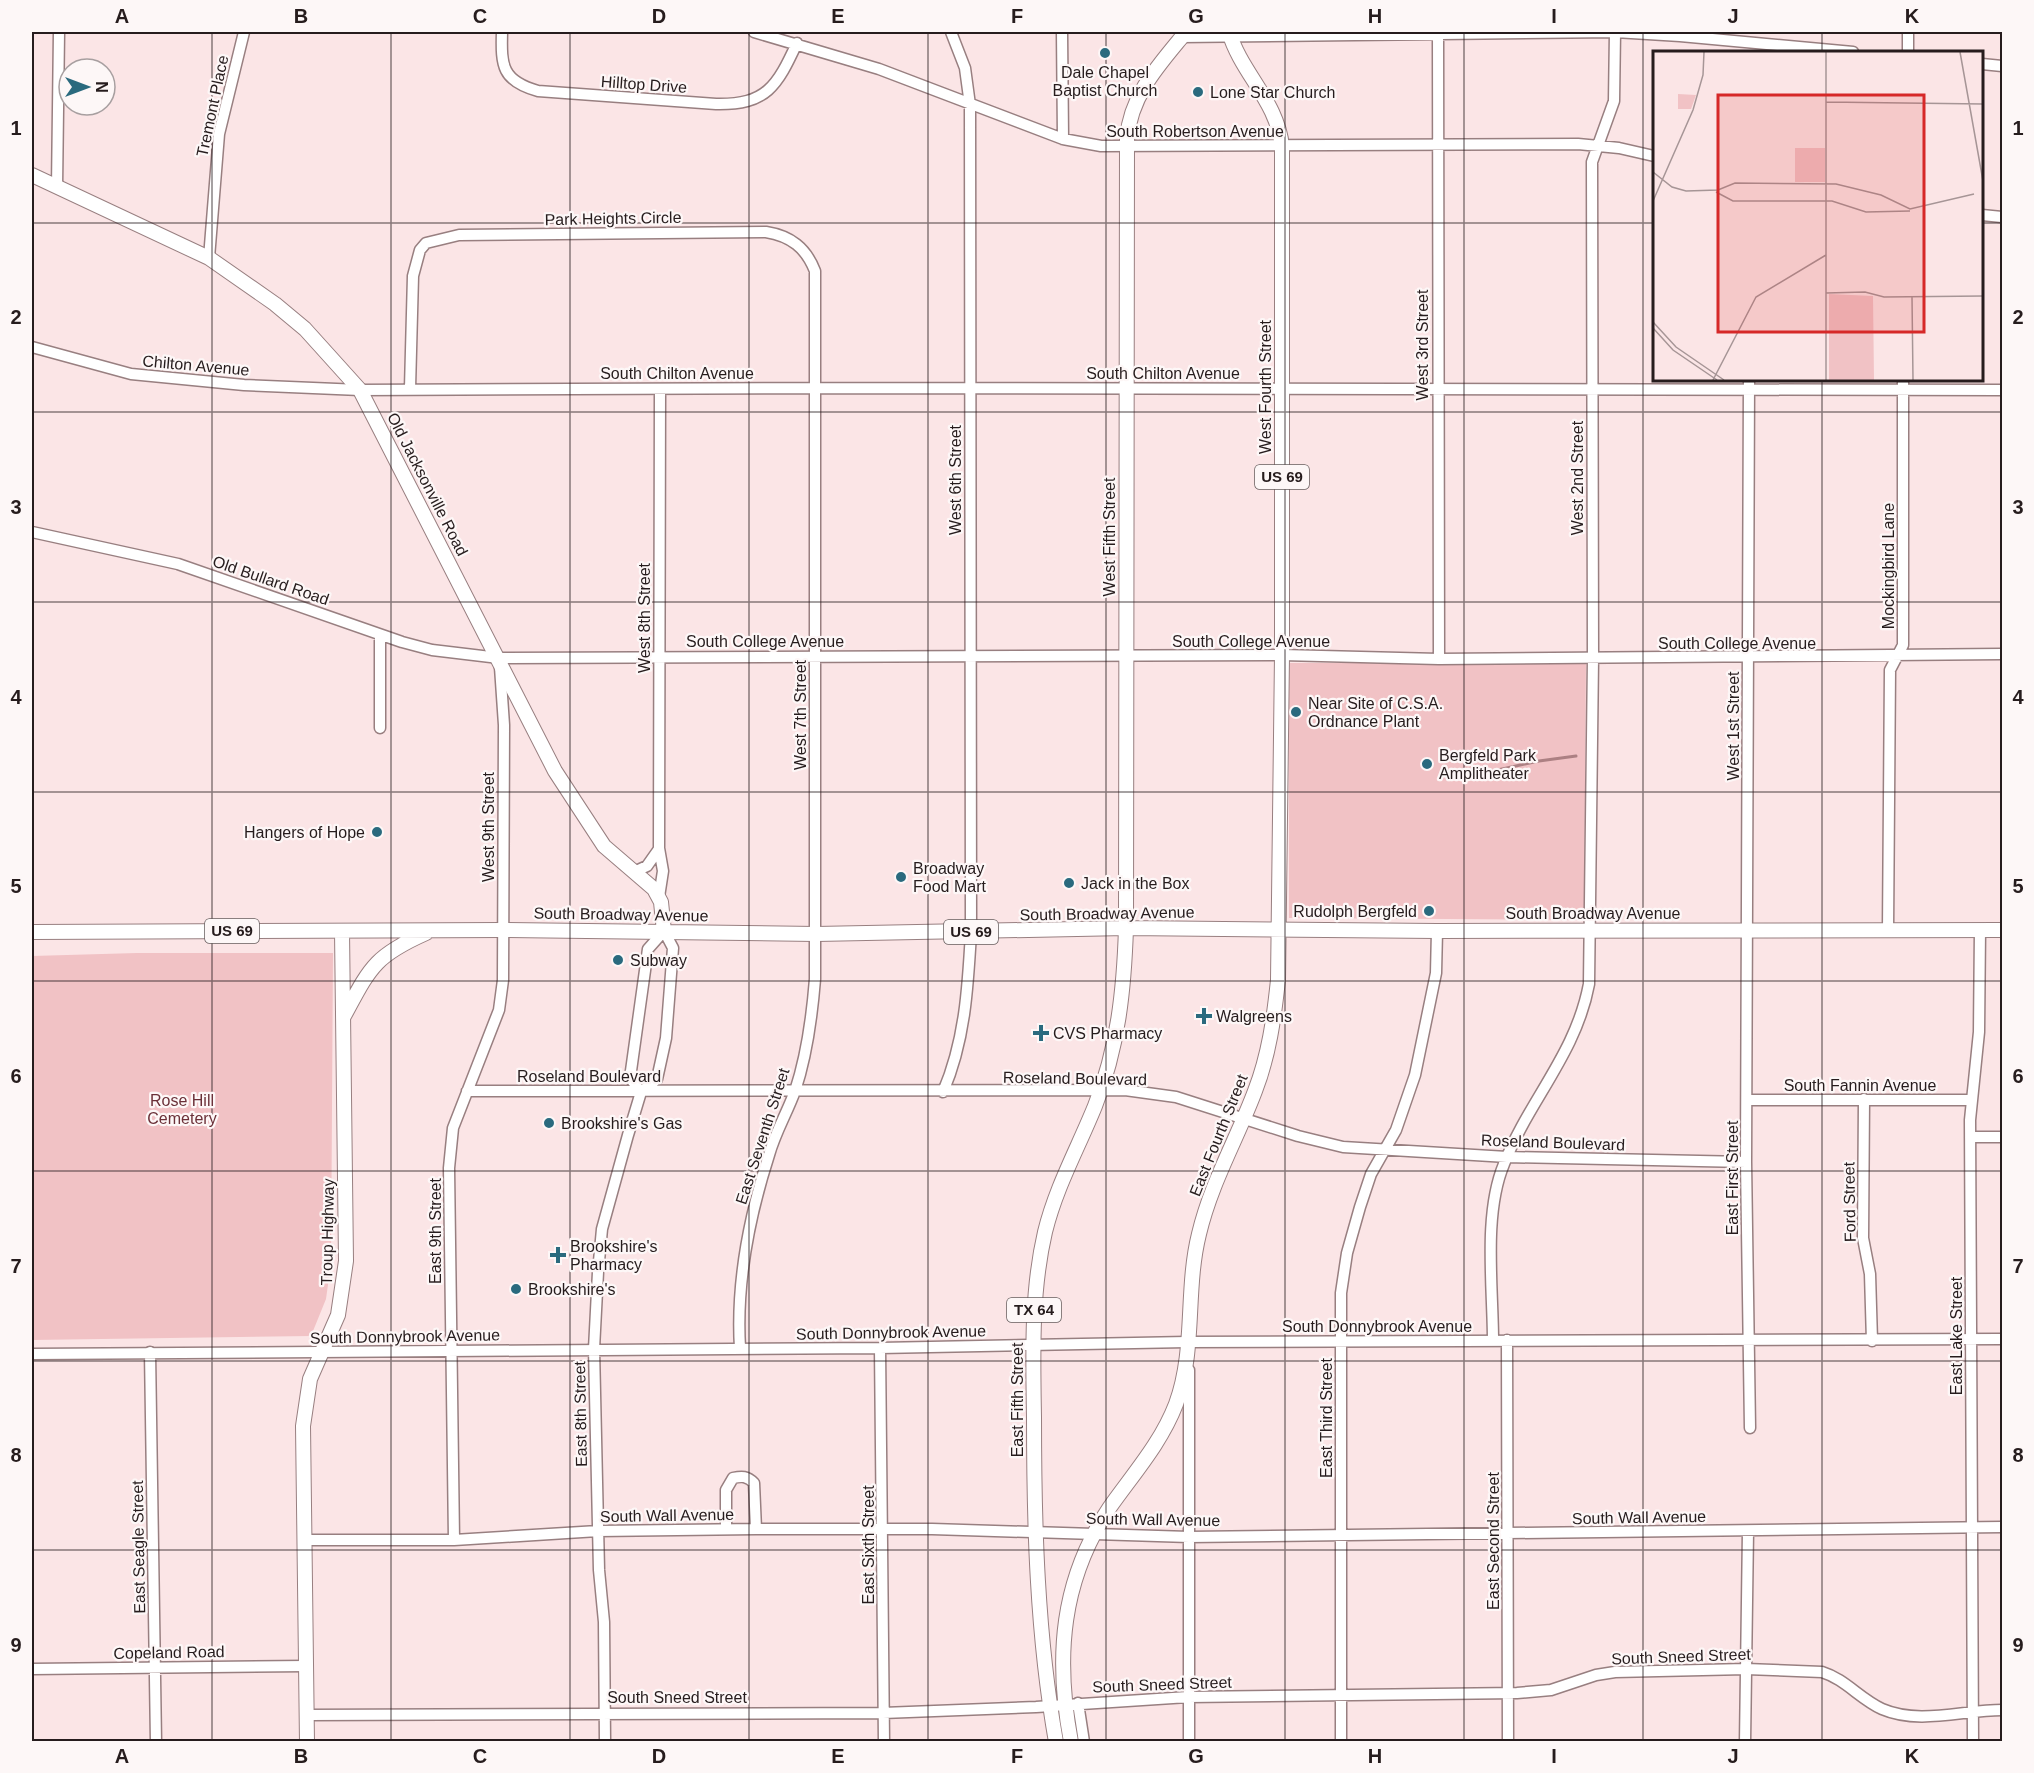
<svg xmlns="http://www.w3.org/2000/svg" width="2034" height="1773" font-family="Helvetica,sans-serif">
<rect width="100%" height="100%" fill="#fbe5e6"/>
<path fill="#f1c2c5" d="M 1289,663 L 1586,663 L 1584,920 L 1289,918 Z
M 137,953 L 333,953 L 331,1263 L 326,1299 L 311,1336 L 32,1340 L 32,956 Z"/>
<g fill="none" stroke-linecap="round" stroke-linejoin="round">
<path stroke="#ac8083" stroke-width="3" d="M 1470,776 L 1539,761 L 1576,756"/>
<g stroke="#987f80" stroke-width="13">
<path id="minor" d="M 502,32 C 501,66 502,81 538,91 L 716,104 C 767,105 777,86 797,43
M 754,32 L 879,69 L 1063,139 L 1101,146 L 1578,144 L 1619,148 L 1654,156
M 1062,32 L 1063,139
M 1438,32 L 1439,659
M 1908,32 L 1908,52
M 1181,37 L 1615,32 L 1680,36 L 1853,52
M 1982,64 L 2002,66
M 57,187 L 59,32
M 1982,215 L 2002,217
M 209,258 L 219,134 L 244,32
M 32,347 L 131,374 L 244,385 L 360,390 L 813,388 L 2002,390
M 1749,380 L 1746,1162 L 1750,1428
M 410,388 L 413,276 L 420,250 L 426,243 L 459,235 L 766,232 C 791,236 806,248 815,271 L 815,979 C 812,1017 807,1055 795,1091 C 787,1113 775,1133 769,1155 C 749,1217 736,1283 740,1348
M 32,532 L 178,564 L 402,642 L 432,650 L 499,658 L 1282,655 L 1439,659 L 2002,654
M 380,728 L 380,635
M 634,872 L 647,866 L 659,849
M 659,897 L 663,871 L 659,848 L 660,389
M 1888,930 L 1890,670 L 1903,645 L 1903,380
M 467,1091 L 1125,1090 L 1176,1097 L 1298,1136 L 1343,1147 L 1507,1157 L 1746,1162
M 943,1092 C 965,1041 968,987 971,932 L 970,105 L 965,68 L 951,32
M 1864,1099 L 1863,1238 L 1870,1274 L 1872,1341
M 1748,1100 L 1972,1100
M 1970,1137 L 2002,1137
M 1507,1340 L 1508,1742
M 1493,1341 C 1493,1287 1483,1214 1504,1164 C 1529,1100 1576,1054 1589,984 L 1593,658 L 1592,162 L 1614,101 L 1615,32
M 880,1348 L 884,1742
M 150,1352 L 156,1742
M 32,1354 L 880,1348 L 1187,1342 L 2002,1339
M 1189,1370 L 1189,1739
M 726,1529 L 726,1490 L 733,1478 C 742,1476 747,1476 754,1483 L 756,1529
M 304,1540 L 454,1540 L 598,1531 L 756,1529 L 932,1529 L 1189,1537 L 2002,1527
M 454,1540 L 449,1168 L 453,1128 L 499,1010 L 503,980 L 504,725 L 500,667
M 32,1669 L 306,1666
M 1078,1703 L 1084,1742
M 307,1715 L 883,1713 L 1036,1707 L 1188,1697 L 1517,1693 L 1551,1690 L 1596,1675 L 1615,1672 L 1746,1669 L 1822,1672 C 1845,1679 1860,1699 1882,1709 C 1919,1725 1963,1710 2002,1710
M 605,1742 L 604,1622 L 599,1570 L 594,1349 L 598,1272 L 602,1229 L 628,1135 L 641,1092 L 657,1079 L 666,1038 L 673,948 L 664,931 L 648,949 L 630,1078 L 641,1092
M 1341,1742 L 1341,1293 L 1347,1253 L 1360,1207 L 1371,1174 L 1396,1130 L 1415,1075 L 1436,973 L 1437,931
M 1745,1742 L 1748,1531
M 1973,1742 L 1970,1120 L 1979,1032 L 1980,930"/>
</g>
<g stroke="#987f80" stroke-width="16">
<path id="major" d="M 32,175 L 209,258 L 275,304 L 305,329 L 360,390 L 555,771 L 604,846 L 654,889 L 661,902 L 664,931
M 32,932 L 503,930 L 816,934 L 1126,928 L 1437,931 L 2002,930
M 344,1016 C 370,968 374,956 426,933
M 307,1742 L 303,1426 L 310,1379 L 338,1315 L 346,1261 L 342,931
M 1056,1742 C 1037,1635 1034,1525 1034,1417 C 1033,1355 1031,1292 1045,1232 C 1056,1187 1078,1148 1095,1106 C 1118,1048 1124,990 1126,928 L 1127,138 C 1131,94 1159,65 1186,32
M 1071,1742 C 1055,1657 1061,1580 1110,1507 C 1134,1473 1161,1443 1176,1404 C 1196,1350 1185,1290 1199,1234 C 1211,1183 1237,1139 1255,1091 C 1269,1055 1274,1018 1278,980 L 1282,655 L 1282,147 C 1278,102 1241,73 1229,32"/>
</g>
<use href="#minor" stroke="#fff" stroke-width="10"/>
<use href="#major" stroke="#fff" stroke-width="14"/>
</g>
<path fill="none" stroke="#261c1d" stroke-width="1.5" stroke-opacity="0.55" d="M 212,32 L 212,1742M 391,32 L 391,1742M 570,32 L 570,1742M 749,32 L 749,1742M 928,32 L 928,1742M 1106,32 L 1106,1742M 1285,32 L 1285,1742M 1464,32 L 1464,1742M 1643,32 L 1643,1742M 1822,32 L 1822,52M 32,223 L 1654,223M 1982,223 L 2002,223M 1822,380 L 1822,1742M 32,412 L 2002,412M 32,602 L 2002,602M 32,792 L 2002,792M 32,981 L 2002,981M 32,1171 L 2002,1171M 32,1361 L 2002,1361M 32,1550 L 2002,1550"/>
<g fill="#2a6a7e" stroke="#fdf7f7" stroke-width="2">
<circle cx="1105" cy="53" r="6"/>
<circle cx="1198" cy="92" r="6"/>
<circle cx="1296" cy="712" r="6"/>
<circle cx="1427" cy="764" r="6"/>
<circle cx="377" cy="832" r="6"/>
<circle cx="901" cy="877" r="6"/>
<circle cx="1069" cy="883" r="6"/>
<circle cx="1429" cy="911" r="6"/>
<circle cx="618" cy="960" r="6"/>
<path d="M1201 1007h6v6h6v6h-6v6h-6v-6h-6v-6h6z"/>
<path d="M1038 1024h6v6h6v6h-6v6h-6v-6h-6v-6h6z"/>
<circle cx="549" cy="1123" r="6"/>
<path d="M555 1246h6v6h6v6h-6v6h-6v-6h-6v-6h6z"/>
<circle cx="516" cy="1289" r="6"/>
</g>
<g text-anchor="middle" stroke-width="4.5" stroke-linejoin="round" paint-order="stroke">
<g fill="#fdf7f7" stroke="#665e5e" stroke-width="1.5">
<rect x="1255" y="465" width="54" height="24" rx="4.5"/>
<rect x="205" y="919" width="54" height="24" rx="4.5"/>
<rect x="944" y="920" width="54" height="24" rx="4.5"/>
<rect x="1007" y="1298" width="54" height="24" rx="4.5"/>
</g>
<g font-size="15" font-weight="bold" fill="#261c1d">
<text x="1282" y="482">US 69</text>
<text x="232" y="936">US 69</text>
<text x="971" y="937">US 69</text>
<text x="1034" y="1315">TX 64</text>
</g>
<g font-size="16" fill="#261c1d" stroke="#fdf7f7" text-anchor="start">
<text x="1105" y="78" text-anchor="middle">Dale Chapel<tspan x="1105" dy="18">Baptist Church</tspan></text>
<text x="1210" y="98">Lone Star Church</text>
<text x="1308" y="709">Near Site of C.S.A.<tspan x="1308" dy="18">Ordnance Plant</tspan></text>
<text x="1439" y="761">Bergfeld Park<tspan x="1439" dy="18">Amplitheater</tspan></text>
<text x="365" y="838" text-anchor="end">Hangers of Hope</text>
<text x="913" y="874">Broadway<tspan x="913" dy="18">Food Mart</tspan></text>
<text x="1081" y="889">Jack in the Box</text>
<text x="1417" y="917" text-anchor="end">Rudolph Bergfeld</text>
<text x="630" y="966">Subway</text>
<text x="1216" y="1022">Walgreens</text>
<text x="1053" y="1039">CVS Pharmacy</text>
<text x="561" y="1129">Brookshire's Gas</text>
<text x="570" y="1252">Brookshire's<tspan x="570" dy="18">Pharmacy</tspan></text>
<text x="528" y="1295">Brookshire's</text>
</g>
<g font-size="16" fill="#261c1d" stroke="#fdf7f7">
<text transform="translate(644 84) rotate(4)" y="6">Hilltop Drive</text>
<text transform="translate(212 106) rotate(-78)" y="6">Tremont Place</text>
<text x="1195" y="137">South Robertson Avenue</text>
<text transform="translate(613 218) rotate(-1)" y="6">Park Heights Circle</text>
<text transform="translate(1422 345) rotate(-90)" y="6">West 3rd Street</text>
<text transform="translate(196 365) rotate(5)" y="6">Chilton Avenue</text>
<text x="677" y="379">South Chilton Avenue</text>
<text x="1163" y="379">South Chilton Avenue</text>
<text transform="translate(1265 387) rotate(-90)" y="6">West Fourth Street</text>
<text transform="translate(1577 478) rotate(-90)" y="6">West 2nd Street</text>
<text transform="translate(955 480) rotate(-90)" y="6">West 6th Street</text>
<text transform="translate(428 484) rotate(63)" y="6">Old Jacksonville Road</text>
<text transform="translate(1109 537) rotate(-90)" y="6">West Fifth Street</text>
<text transform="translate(1888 566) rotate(-90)" y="6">Mockingbird Lane</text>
<text transform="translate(271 580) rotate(19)" y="6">Old Bullard Road</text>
<text transform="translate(644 618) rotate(-90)" y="6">West 8th Street</text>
<text x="765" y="647">South College Avenue</text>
<text x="1251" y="647">South College Avenue</text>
<text x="1737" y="649">South College Avenue</text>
<text transform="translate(800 715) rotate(-90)" y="6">West 7th Street</text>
<text transform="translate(1733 726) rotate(-90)" y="6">West 1st Street</text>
<text transform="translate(488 827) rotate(-90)" y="6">West 9th Street</text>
<text transform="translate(1107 913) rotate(-1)" y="6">South Broadway Avenue</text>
<text x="1593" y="919">South Broadway Avenue</text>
<text transform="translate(621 914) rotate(1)" y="6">South Broadway Avenue</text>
<text x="589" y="1082">Roseland Boulevard</text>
<text transform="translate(1075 1078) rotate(1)" y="6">Roseland Boulevard</text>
<text x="1860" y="1091">South Fannin Avenue</text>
<text transform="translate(1218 1135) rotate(-68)" y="6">East Fourth Street</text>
<text transform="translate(762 1136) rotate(-72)" y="6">East Seventh Street</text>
<text transform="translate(1553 1142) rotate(2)" y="6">Roseland Boulevard</text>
<text transform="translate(1732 1178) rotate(-90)" y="6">East First Street</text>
<text transform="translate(1849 1202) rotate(-91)" y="6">Ford Street</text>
<text transform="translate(435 1231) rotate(-90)" y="6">East 9th Street</text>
<text transform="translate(327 1232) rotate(-89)" y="6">Troup Highway</text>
<text x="1377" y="1332">South Donnybrook Avenue</text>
<text transform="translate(891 1332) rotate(-1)" y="6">South Donnybrook Avenue</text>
<text transform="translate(405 1336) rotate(-1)" y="6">South Donnybrook Avenue</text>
<text transform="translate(1956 1336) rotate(-90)" y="6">East Lake Street</text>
<text transform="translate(1017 1400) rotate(-90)" y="6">East Fifth Street</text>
<text transform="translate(580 1414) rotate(-91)" y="6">East 8th Street</text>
<text transform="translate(1326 1418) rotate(-90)" y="6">East Third Street</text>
<text transform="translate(667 1515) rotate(-1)" y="6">South Wall Avenue</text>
<text transform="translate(1639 1517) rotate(-1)" y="6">South Wall Avenue</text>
<text transform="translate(1153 1519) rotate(1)" y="6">South Wall Avenue</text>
<text transform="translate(1493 1541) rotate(-90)" y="6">East Second Street</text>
<text transform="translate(868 1545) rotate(-90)" y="6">East Sixth Street</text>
<text transform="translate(138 1547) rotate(-91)" y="6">East Seagle Street</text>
<text transform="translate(169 1652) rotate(-1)" y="6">Copeland Road</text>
<text transform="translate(1681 1656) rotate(-2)" y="6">South Sneed Street</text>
<text transform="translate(1162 1684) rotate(-2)" y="6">South Sneed Street</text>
<text x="677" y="1703">South Sneed Street</text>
</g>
<g font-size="16" fill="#6b3038" stroke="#fdf7f7">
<text x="182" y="1106">Rose Hill<tspan x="182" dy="18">Cemetery</tspan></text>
</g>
</g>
<g transform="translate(1653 51)">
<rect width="330" height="330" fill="#fbe5e6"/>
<path d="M 25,43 L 43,44 L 38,58 L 25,58 ZM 142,97 L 172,97 L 172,131 L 142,131 ZM 176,243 L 220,245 L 221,329 L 176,329 Z" fill="#f1c2c5"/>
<path fill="none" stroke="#a69596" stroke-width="1.5" d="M 173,1 L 173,329M 307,1 L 330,130M 173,51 L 330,53M 0,121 L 19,136 L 33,140 L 65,139 L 82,132 L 183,133 L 228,144 L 257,158 L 321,143M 63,141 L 80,150 L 179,150 L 213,161 L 257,160M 0,150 L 40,59 L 50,24 L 51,1M 173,242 L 212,241 L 231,246 L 330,245M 259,246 L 260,329M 0,271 L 23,296 L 71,329M 0,277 L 20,299 L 64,329M 60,329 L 103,246 L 173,204"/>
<path fill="#d62828" fill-opacity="0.15" stroke="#d62828" stroke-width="3" d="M 65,44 L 271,44 L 271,281 L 65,281 Z"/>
<rect width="330" height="330" fill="none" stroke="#261c1d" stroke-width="3"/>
</g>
<rect width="2034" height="1773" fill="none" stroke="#fdf7f7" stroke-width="66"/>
<g transform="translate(87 87) rotate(90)"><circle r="28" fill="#fdf7f7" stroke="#a79fa0" stroke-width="1.5"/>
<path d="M0-4.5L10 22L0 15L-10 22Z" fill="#2a6a7e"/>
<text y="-9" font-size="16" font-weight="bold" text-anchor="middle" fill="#261c1d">N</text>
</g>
<rect x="33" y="33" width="1968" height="1707" fill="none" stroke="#261c1d" stroke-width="2"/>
<g font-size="20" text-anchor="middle" font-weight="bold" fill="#261c1d">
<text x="122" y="23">A</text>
<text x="301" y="23">B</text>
<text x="480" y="23">C</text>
<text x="659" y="23">D</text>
<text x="838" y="23">E</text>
<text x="1017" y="23">F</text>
<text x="1196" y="23">G</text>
<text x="1375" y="23">H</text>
<text x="1554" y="23">I</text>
<text x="1733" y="23">J</text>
<text x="1912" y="23">K</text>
<text x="16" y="135">1</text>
<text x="2018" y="135">1</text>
<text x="16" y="324">2</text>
<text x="2018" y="324">2</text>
<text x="16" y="514">3</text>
<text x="2018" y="514">3</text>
<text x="16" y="704">4</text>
<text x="2018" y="704">4</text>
<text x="16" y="893">5</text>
<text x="2018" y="893">5</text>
<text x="16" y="1083">6</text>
<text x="2018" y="1083">6</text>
<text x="16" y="1273">7</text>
<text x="2018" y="1273">7</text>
<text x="16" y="1462">8</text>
<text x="2018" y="1462">8</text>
<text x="16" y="1652">9</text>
<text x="2018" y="1652">9</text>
<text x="122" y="1763">A</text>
<text x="301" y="1763">B</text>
<text x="480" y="1763">C</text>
<text x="659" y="1763">D</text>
<text x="838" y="1763">E</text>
<text x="1017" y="1763">F</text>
<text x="1196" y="1763">G</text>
<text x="1375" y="1763">H</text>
<text x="1554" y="1763">I</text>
<text x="1733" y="1763">J</text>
<text x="1912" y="1763">K</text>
</g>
</svg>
